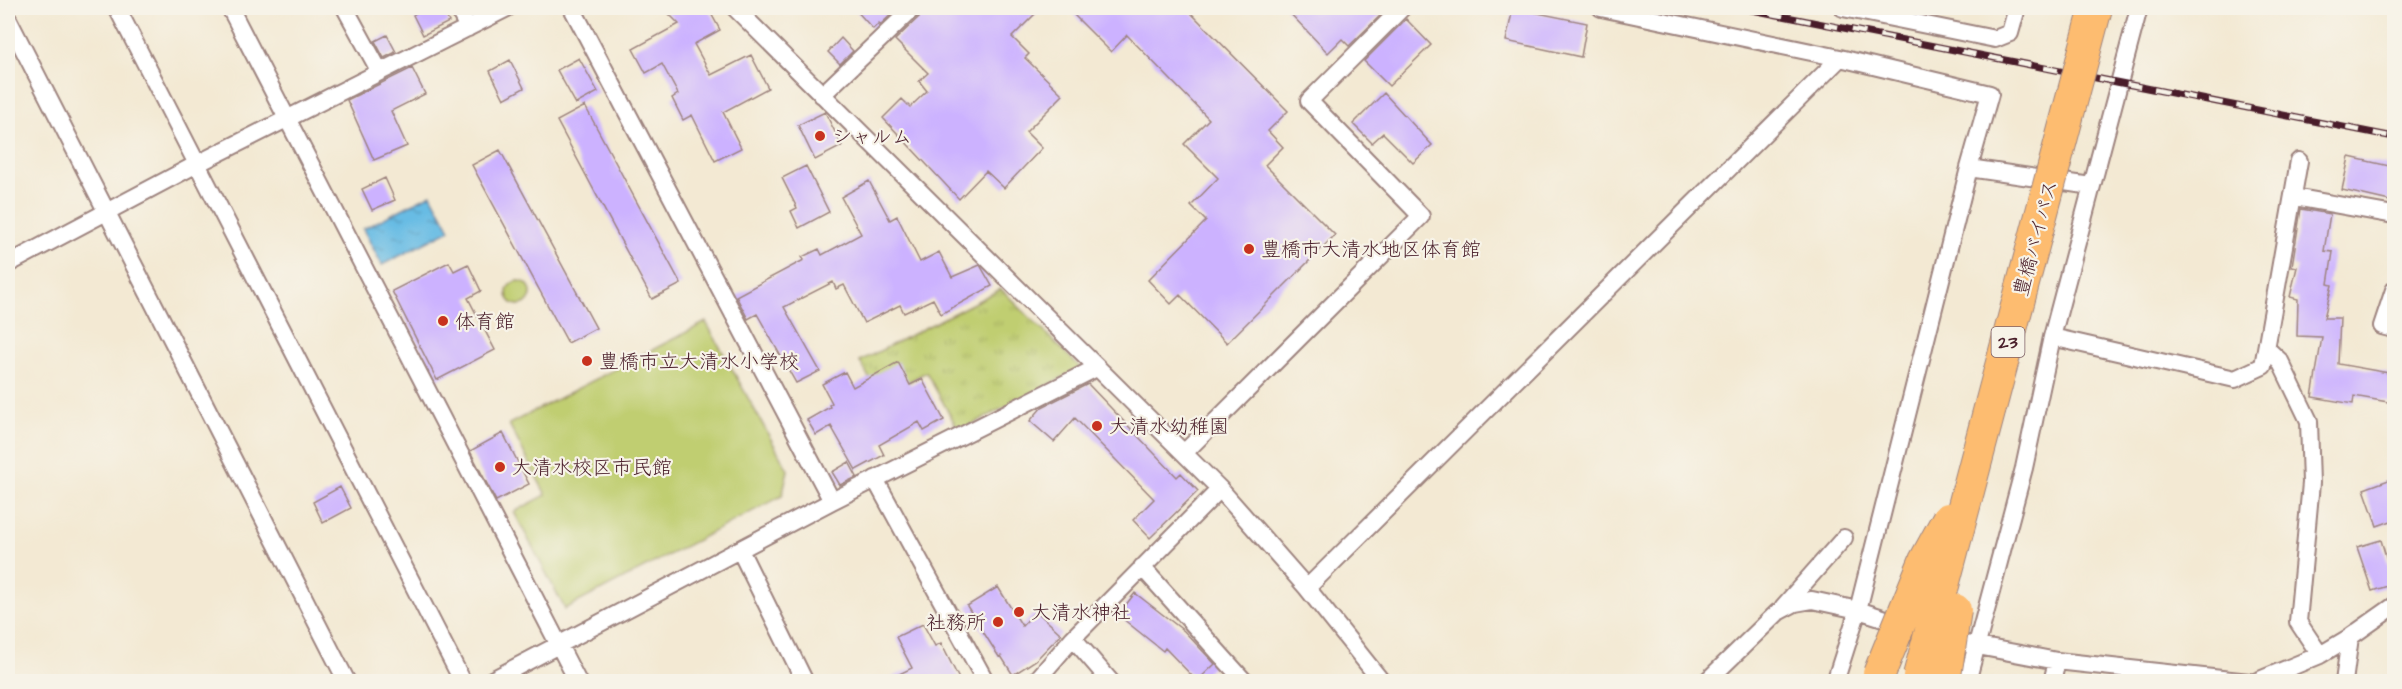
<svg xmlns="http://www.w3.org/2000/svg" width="2402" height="689" font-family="'Architects Daughter','Klee One',sans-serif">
<defs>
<pattern id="park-tufts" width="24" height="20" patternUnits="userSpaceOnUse" patternTransform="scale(1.5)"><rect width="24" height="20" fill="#c0ce71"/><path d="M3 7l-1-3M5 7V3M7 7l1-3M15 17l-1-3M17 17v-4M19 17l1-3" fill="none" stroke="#a6b062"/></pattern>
<pattern id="water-ripples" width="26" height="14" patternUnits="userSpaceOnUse" patternTransform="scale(1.5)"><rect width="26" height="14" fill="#68bce4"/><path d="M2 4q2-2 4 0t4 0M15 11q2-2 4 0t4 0" fill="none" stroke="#5898b9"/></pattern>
</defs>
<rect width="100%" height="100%" fill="#f7f3e8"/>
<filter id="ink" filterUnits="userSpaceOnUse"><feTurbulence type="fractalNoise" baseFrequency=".0167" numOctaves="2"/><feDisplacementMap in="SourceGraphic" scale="12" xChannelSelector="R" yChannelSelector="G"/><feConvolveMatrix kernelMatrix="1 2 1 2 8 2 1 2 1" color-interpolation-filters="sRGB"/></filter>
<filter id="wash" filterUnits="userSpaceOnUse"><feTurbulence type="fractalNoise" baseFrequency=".008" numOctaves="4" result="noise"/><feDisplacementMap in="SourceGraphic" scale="24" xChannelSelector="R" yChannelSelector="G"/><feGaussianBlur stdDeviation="1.35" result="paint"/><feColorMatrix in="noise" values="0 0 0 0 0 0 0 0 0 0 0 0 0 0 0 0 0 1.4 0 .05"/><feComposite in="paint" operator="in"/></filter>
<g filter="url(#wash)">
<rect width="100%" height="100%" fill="#f3e9d3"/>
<path fill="#c0ce71" stroke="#85764e" stroke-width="1.5" d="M507 293a12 12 0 1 1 24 0a12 12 0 1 1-24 0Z
M 706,322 L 788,470 L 782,496 L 565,609 L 514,512 L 546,495 L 509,424 Z"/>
<path fill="url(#park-tufts)" stroke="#85764e" stroke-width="1.5" d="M 1001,289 L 1081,368 L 959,431 L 926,372 L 880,398 L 860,361 Z"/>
<path fill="url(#water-ripples)" stroke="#596e88" stroke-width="1.5" d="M 431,194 L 450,230 L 382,265 L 363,229 Z"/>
<g id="blocks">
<path fill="#ccb2ff" d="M 414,8 L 442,8 L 449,22 L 423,35 L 413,15 L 417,12 Z
M 663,8 L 708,8 L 720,30 L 694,44 L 711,75 L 751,55 L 768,88 L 723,112 L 741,148 L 715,161 L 692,115 L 683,120 L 672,98 L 678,94 L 662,64 L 646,73 L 633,49 L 679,24 Z
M 854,8 L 898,8 L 880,25 L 879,23 L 873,29 Z
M 923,8 L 1041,8 L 1012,37 L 1029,54 L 1025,58 L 1063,95 L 1026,132 L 1042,148 L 1004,188 L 986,171 L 959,199 L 883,118 L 902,99 L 910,107 L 927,91 L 919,81 L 928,73 L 895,40 L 920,16 Z
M 1067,8 L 1186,8 L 1288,111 L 1268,131 L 1283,147 L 1265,165 L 1335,235 L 1227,343 L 1180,295 L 1171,304 L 1148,280 L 1206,221 L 1191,206 L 1218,178 L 1184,144 L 1209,119 L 1127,35 L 1111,52 Z
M 1285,8 L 1388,8 L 1349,46 L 1342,39 L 1328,53 Z
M 1513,8 L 1587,23 L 1581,57 L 1506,41 Z
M 1406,19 L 1431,45 L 1389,86 L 1364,61 Z
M 387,35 L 396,52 L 384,58 L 375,41 Z
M 841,38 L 853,51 L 840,64 L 828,52 Z
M 579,58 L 598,92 L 576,104 L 557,70 Z
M 510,60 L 524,88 L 504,99 L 490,71 Z
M 412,68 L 425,94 L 391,111 L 407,146 L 374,160 L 347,100 Z
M 1384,93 L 1432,145 L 1413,163 L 1383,133 L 1372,143 L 1353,124 Z
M 585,106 L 681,284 L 652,299 L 557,121 Z
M 825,112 L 842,146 L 815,160 L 798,125 Z
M 500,150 L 596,328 L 568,343 L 472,165 Z
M 2349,157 L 2394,167 L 2394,202 L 2342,190 Z
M 806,166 L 829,212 L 799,228 L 791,211 L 797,208 L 782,178 Z
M 385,178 L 395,200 L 372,210 L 362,189 Z
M 869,181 L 890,220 L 897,216 L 920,262 L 939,252 L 952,277 L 980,265 L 992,286 L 941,314 L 933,299 L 904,313 L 900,305 L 864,323 L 844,285 L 836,289 L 833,282 L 784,307 L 820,371 L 796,383 L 757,314 L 748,319 L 736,296 L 804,260 L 802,257 L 819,249 L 822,255 L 861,234 L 841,197 Z
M 2301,209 L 2330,214 L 2324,251 L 2333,252 L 2328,284 L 2332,285 L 2324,318 L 2340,318 L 2338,364 L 2394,374 L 2394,403 L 2354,396 L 2353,404 L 2312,397 L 2322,337 L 2297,336 L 2298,299 L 2290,297 L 2297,267 L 2292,266 Z
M 449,262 L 454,271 L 468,264 L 481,291 L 468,298 L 495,350 L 437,380 L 392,291 Z
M 898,362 L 910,385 L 922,379 L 944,420 L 924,431 L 919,422 L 879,445 L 884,455 L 856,470 L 831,426 L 816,435 L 807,420 L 830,407 L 829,405 L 832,403 L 822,384 L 845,372 L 853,387 Z
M 1088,384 L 1177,477 L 1181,473 L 1198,491 L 1150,538 L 1133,520 L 1154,499 L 1075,418 L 1054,442 L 1030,421 L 1042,407 Z
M 503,433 L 529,484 L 496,501 L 470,451 Z
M 849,462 L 857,477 L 840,485 L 832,472 Z
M 2394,478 L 2394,520 L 2377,526 L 2364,489 Z
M 340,487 L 351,508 L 323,523 L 313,502 Z
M 2381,540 L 2394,584 L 2372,591 L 2357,547 Z
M 998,587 L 1022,626 L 1036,611 L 1061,634 L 1036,660 L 1013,675 L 1001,656 L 999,657 L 967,606 Z
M 1135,593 L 1184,631 L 1215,664 L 1197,681 L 1165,648 L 1163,651 L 1118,615 Z
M 923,624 L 935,646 L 941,643 L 960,681 L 885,681 L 912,668 L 896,637 Z"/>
</g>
</g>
<g filter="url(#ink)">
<use href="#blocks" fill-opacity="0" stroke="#9e847f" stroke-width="1.5"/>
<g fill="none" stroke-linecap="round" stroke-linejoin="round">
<g stroke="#9e847f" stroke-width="20">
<path id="street" d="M 117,8 L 463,682
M 230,8 L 578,682
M 345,8 L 380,72
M 458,8 L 468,28
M 572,8 L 832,501
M 735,8 L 1220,489 L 1307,588 L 1382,682
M 1601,8 L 1840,58 L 1990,94 L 1969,168 L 1858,610 L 1835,682
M 1843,8 L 1995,39 L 2010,33 L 2017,8
M 8,19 L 347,682
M 822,95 L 913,8
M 1969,168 L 2091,186
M 2294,197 L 2394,215
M 8,264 L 197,164 L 507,8
M 2394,290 L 2382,326 L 2394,329
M 2052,337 L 2235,379 L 2263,366 L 2299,161
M 2266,348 L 2280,361 L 2309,421 L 2311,483 L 2298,622 L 2320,655
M 1185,452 L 1421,216 L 1309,101 L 1402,8
M 875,479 L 986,682
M 740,550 L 805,682
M 1142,567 L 1245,682
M 1307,588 L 1840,58
M 1783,607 L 1844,538
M 1073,638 L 1111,682
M 1967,644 L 2057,661 L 2249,682
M 488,682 L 832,501 L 1096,368
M 1035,682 L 1073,638 L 1220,489
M 1706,682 L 1778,612 L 1795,603 L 1812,600 L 1858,610 L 1905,625
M 1967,682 L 2024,468 L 2052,337 L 2139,8
M 2052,682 L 2057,661
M 2255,682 L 2320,655 L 2350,637 L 2394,606
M 2344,682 L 2350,637"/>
</g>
<use href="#street" stroke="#fff" stroke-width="16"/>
<g stroke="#4a1f2b" stroke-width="7">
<path id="rail" d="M 1742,8 L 2394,137"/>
</g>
<use href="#rail" stroke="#f7f3e8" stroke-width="4.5" stroke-dasharray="14" stroke-linecap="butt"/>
<g stroke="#9e847f" stroke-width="34" stroke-linecap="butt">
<path id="highway-bridge" d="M 1879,674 L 1925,561 L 1948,519
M 1919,676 L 2096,8
M 1944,682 L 1955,610"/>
</g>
<use href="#highway-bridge" stroke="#fdbc6f" stroke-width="32"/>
</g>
</g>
<g fill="#c8321e" stroke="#f7f3e8" stroke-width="2">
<circle cx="820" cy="136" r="6"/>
<circle cx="1249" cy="249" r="6"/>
<circle cx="443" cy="321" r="6"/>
<circle cx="587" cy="361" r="6"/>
<circle cx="1097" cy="426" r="6"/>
<circle cx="500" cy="467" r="6"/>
<circle cx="1019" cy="612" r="6"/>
<circle cx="998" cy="622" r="6"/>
</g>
<g text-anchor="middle" stroke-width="4.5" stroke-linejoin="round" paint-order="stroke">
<rect fill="#f7f3e8" stroke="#7e5f64" stroke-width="1.5" x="1991.5" y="327" width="33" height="30" rx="4.5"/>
<g font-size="18" font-weight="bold" fill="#4a1f2b">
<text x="2008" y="348">23</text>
</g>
<g font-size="20" fill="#4a1f2b" stroke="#f7f3e8" text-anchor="start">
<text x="832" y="143">シャルム</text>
<text x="1261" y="256">豊橋市大清水地区体育館</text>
<text x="455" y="328">体育館</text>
<text x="599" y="368">豊橋市立大清水小学校</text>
<text x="1109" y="433">大清水幼稚園</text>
<text x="512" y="474">大清水校区市民館</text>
<text x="1031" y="619">大清水神社</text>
<text x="986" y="629" text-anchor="end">社務所</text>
</g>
<g font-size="20" fill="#4a1f2b" stroke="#f7f3e8">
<text transform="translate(2035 238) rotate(-75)" y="7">豊橋バイパス</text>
</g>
</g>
<rect width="2402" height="689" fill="none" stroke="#f7f3e8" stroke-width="30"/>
</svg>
